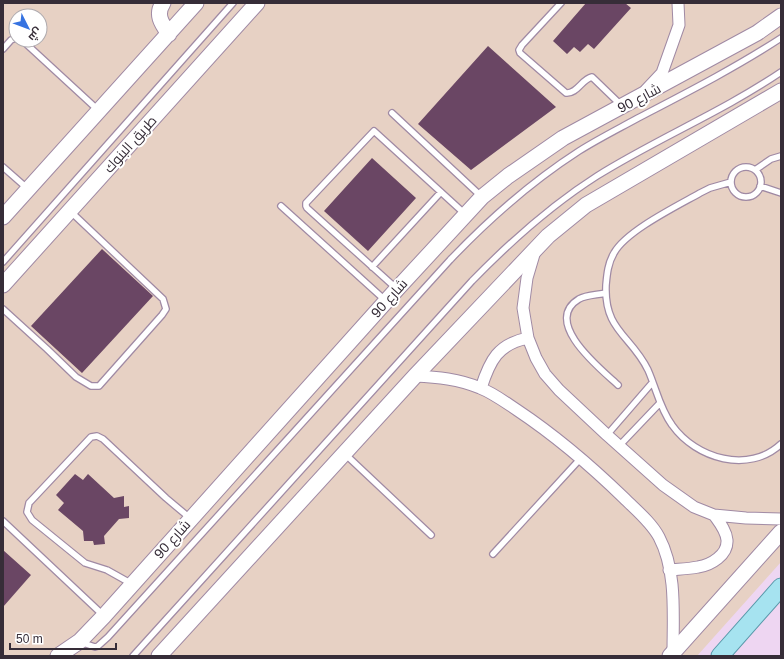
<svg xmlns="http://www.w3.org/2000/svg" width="784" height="659" font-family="Arial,Cairo,sans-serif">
<rect width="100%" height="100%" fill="#eed6f2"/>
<path fill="#e7d1c4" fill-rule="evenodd" d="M 3,3 L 781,3 L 781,562 L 697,656 L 3,656 ZM 16,16 L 40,16 L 40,40 L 16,40 Z"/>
<path fill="#6a4664" d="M 586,3 L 625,3 L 631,8 L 594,49 L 588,44 L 580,52 L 574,47 L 567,54 L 553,41 Z
M 488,46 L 556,107 L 471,170 L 418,124 Z
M 372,158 L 416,198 L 368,251 L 324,211 Z
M 102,249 L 153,296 L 82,373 L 31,326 Z
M 75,474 L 83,480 L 88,474 L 114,498 L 124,496 L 124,507 L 129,506 L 129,518 L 119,519 L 104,536 L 105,544 L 94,545 L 93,541 L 84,541 L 83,531 L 58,510 L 64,503 L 56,495 Z
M 3,550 L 31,575 L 3,607 Z"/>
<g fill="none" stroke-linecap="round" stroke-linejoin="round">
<g stroke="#a08aa4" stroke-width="8">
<path id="lane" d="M 561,3 L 522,45 L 519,50 L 520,53 L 566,93 C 577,94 582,79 592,77 L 621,105
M 22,40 L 98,110
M 3,49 L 11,40 L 16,38
M 392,113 L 482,197
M731 182a15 15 0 1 1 30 0a15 15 0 1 1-30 0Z
M 3,167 L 28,189
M 755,170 L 771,159 L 781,156
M 731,182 L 710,188 L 700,193 C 677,206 626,231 614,253 C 608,263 607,274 606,285 C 604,331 631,335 648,370 C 656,388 660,409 672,425 C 696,459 749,474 781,444
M 760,186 L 781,193
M 281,206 L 386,301
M 3,262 L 233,3
M 372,267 L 441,192
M 397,289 L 307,208 L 306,206 L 306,203 L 374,131 L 465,214
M 606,293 C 597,295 586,295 579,299 C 541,322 602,370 618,385
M 3,309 L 47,349 L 76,377 L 91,386 L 99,386 L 162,315 L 166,309 L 163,299 L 70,211
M 607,435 L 652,383
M 619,446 L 660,403
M 345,454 L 431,535
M 3,521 L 104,616
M 493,554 L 581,458
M 132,584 L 107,570 L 85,563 L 32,520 L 27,512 L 29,503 L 91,437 L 97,436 L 103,439 L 166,498 L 191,519
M 80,642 L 95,647 L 98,646 L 108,637 L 450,260 C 489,219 531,182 579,151 C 598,139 618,129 638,118 C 686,93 735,68 781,38
M 133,656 L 472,281 C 510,242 550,206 597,176 C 656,139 722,112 781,72"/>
</g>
<g stroke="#a08aa4" stroke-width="13">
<path id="street" d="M 646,90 L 662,73 L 679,25 L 678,3
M 535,251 L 527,278 L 523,308 L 528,338 L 536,358 L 545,374 L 559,390 L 607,435 L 663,485 L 694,507 L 714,515 L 746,518 L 781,519
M 415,376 C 437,377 459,379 480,388 C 493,393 505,402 517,410 C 556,436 591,466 624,498 C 636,510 651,522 659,537 C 677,571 673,615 673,653
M 481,388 C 490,360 498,344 528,338
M 669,570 C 679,569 688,569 698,567 C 711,565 728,555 727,540 C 726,530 719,522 714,515"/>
</g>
<g stroke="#a08aa4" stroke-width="17">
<path id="secondary" d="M 163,3 C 155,15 162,24 169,34
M 3,217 L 196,3
M 3,285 L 257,3
M 58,656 L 80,641 L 104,616 L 397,289 L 482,197 L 508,176 L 563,138 L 757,33 L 781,16
M 159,656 L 415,376 L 548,236 L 586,205 L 781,91
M 670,656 L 781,532"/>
</g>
<g stroke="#5898a9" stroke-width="19">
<path id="primary" d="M 720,656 L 781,587"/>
</g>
<use href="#lane" stroke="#fff" stroke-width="5.5"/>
<use href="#street" stroke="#fff" stroke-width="11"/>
<use href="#secondary" stroke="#fff" stroke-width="15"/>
<use href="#primary" stroke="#a6e3f0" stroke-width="17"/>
</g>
<g text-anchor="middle" stroke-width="4" stroke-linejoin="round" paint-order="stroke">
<g font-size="14" fill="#362d38" stroke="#fff">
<text transform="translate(639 98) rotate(-28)" y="5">شارع 90</text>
<text transform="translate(130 144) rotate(-48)" y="5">طريق البنوك</text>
<text transform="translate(389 298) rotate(-48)" y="5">شارع 90</text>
<text transform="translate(172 539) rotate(-48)" y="5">شارع 90</text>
</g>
</g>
<rect width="784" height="659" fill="none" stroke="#362d38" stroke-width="8"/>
<g transform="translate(28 28) rotate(132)"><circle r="19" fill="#ffffff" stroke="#afabaf"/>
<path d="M0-3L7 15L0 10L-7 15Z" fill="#3673e1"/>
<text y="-6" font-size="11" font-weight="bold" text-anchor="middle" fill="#362d38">ش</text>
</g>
<path d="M10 643v6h106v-6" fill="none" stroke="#362d38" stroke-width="2"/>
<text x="16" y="643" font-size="12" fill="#362d38" stroke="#ffffff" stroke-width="3" paint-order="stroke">50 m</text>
</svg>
